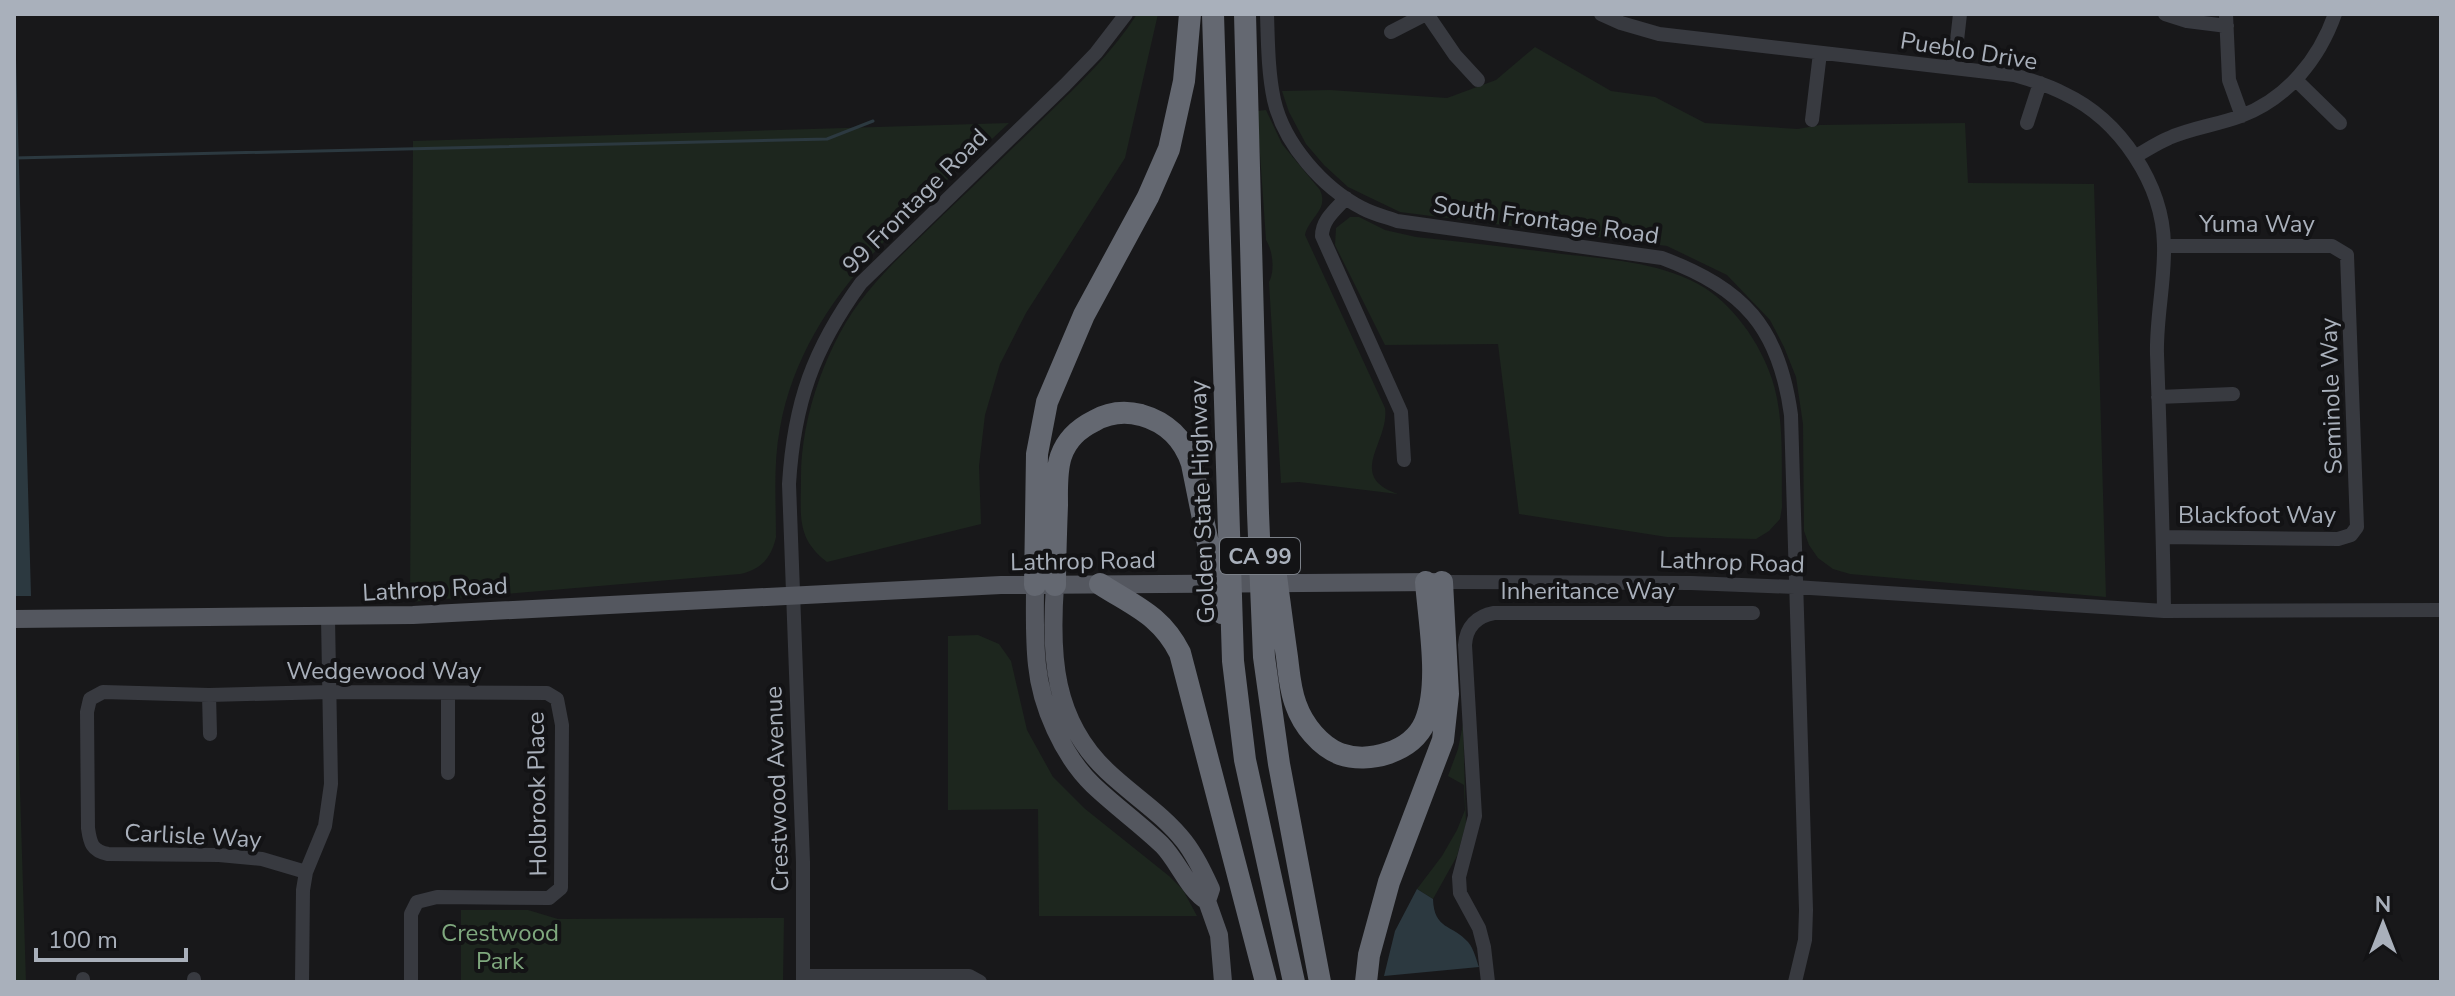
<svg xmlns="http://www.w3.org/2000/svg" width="2455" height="996" font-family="'Nunito Sans',sans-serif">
<rect width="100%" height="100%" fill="#18181a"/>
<path fill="#1d261e" d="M 1137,14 L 1158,14 L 1125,158 L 1026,313 L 1000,364 L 985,415 L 979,466 L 981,524 L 827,562 C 796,538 801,516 801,480 C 800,419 827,341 866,294 C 889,265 917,241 943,215 C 978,182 1013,148 1048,114 C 1080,83 1113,52 1137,14 Z
M 1535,47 L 1611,91 L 1655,97 L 1705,123 L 1798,129 L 1820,125 L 1965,123 L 1968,183 L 2094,184 L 2106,597 L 1850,574 L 1833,569 L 1818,558 L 1809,545 L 1804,531 L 1803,424 L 1796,377 L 1784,347 L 1770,320 L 1727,275 L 1667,246 L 1400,212 L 1348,187 L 1324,165 L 1306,144 L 1289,112 L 1282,91 L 1330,90 L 1447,98 L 1496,80 Z
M 1266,110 L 1282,144 L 1320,190 C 1329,210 1309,217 1305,235 L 1385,408 C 1390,442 1345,476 1398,494 L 1299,482 L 1281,483 L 1269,282 C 1275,271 1273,251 1266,240 L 1257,111 Z
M 1009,123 C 916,211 804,295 780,428 C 773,464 776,501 776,537 C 771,559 761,569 740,574 L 410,602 L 413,141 Z
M 1350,217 L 1359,217 L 1385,230 L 1416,237 C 1465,242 1513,248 1562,254 C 1608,259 1657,262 1698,284 C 1733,303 1760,343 1772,379 C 1785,419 1781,465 1782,507 L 1780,519 L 1769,531 L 1756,539 L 1667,537 L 1519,514 L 1498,344 L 1385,345 L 1335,245 L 1336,228 Z
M 14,631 L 15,631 L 26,982 L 14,982 Z
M 978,635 L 999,644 L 1011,661 L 1027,730 L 1053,777 L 1084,808 L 1169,876 L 1183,890 L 1197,916 L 1039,916 L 1038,809 L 948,810 L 948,636 Z
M 1463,724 L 1466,824 L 1457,856 L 1433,899 L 1417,889 L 1442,856 L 1457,830 L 1465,810 L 1464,785 L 1448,776 L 1458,749 Z
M 461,910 L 528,910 L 558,919 L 784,918 L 783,982 L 461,982 Z"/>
<path fill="#2c3940" d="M 14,19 L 15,23 L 31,596 L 16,596 L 14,556 Z
M 1417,889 L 1433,899 C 1434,930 1452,924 1468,942 C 1474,949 1476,959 1479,967 L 1384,976 L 1395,931 Z"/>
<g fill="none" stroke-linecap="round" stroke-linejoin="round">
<path stroke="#2c3940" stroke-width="3" d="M 14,158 L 827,139 L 873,121"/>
<path stroke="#383a40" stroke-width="14" d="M 1267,14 C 1268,43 1268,72 1274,100 C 1284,144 1323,188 1362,208 C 1373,214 1386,217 1397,221 L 1662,258 C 1744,289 1779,327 1791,415 L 1806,910 L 1805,940 L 1795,982
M 1427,14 L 1455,55 L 1478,80
M 1601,14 L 1621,23 L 1659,34 L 2014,75 C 2031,80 2049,85 2065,94 C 2120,120 2163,184 2164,245 C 2165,282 2156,318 2157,354 C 2160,440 2163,525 2164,611
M 2165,14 L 2187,21 L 2227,26
M 2226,14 L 2229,80 L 2242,116
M 1391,32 L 1426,14
M 1954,67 L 1960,14
M 2296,80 L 2340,123
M 1812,120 L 1820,53
M 2027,123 L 2040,83
M 2136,156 C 2147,150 2157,143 2169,138 C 2191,128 2217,125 2241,116 C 2287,99 2319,59 2335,14
M 1346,198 C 1335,210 1322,220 1322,236 L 1401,412 L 1404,460
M 2158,397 L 2233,394
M 2163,537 L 2338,539 L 2351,535 L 2357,527 L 2347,255 L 2332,246 L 2164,246
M 1442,582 L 1691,583 L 1795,587 L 2164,611 L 2441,610
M 448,693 L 448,773
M 209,695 L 210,734
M 306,872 L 262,859 L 219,855 L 108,854 C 92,851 90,843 88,828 L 87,712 L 90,699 L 103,692 L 209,695 L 329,692 L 547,693 L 557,699 L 562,725 L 561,888 L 549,898 L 437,897 L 417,902 L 411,914 L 411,982
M 803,976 L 969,976 L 980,982
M 83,979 L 83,982
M 194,979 L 194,982
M 302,982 L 303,890 L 306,872 L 325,826 L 331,784 L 328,618
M 803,982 L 803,862 L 789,484 C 794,403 813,349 861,283 L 1065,85 L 1096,53 L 1126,14
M 1488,982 L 1484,947 L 1479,928 L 1460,893 L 1459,877 L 1475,816 L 1465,645 C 1466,627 1477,616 1494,613 L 1753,613"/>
<path stroke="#54575f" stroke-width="18" d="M 1035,585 C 1035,612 1034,638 1037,665 C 1041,706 1063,756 1093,785 C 1115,806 1140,824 1162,845 C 1178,861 1189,891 1207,901
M 1055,585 C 1050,655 1053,720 1107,771 C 1132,795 1163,814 1184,841 C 1195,855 1203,872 1211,889 L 1207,901 L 1219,935 L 1223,982
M 14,619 L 413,615 L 1001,585 L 1438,582"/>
<path stroke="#646871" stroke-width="22" d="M 1213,14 L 1233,661 L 1245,760 L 1294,982
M 1245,14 L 1258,513 L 1264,657 L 1279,764 L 1320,982
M 1273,554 C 1278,589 1282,623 1287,657 C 1289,673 1290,690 1296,705 C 1303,725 1320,746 1340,754 C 1369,764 1412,752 1425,722 C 1441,684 1429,623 1426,582
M 1100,584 C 1134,606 1161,615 1180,653 L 1266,982
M 1035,585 L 1037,454 L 1047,402 L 1084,315 L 1148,197 L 1169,149 L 1184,81 L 1190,14
M 1055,585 C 1055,558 1056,532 1057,505 C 1057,489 1056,471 1061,456 C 1067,439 1078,429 1094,421 C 1108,413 1125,411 1141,415 C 1166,422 1184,439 1192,464 L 1222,613
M 1366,982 L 1369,955 L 1389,882 L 1443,740 L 1448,694 L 1442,582"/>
</g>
<g text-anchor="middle" stroke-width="8" stroke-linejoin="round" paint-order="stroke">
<rect fill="#131315" stroke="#7c8189" stroke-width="2" x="1220" y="538" width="80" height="36" rx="6"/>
<g font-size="22" font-weight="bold" fill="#a9b0bb">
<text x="1260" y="564">CA 99</text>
</g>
<g font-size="24" fill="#a9b0bb" stroke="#131315">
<text transform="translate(1969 51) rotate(9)" y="8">Pueblo Drive</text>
<text transform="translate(915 201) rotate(-45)" y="8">99 Frontage Road</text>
<text transform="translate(1546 220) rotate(8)" y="8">South Frontage Road</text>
<text x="2257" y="232">Yuma Way</text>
<text transform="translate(2331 396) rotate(-92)" y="8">Seminole Way</text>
<text transform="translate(1202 502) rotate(-92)" y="8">Golden State Highway</text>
<text x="2257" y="523">Blackfoot Way</text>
<text transform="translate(1083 561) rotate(-1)" y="8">Lathrop Road</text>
<text transform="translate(1732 562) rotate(2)" y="8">Lathrop Road</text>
<text transform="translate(435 589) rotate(-3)" y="8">Lathrop Road</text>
<text x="1588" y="599">Inheritance Way</text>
<text x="384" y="679">Wedgewood Way</text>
<text transform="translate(777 789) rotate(-92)" y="8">Crestwood Avenue</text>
<text transform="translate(537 794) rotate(-91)" y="8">Holbrook Place</text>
<text transform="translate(193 836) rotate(3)" y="8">Carlisle Way</text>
</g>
<g font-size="24" fill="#7fa87e" stroke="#131315">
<text x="500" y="941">Crestwood<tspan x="500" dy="28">Park</tspan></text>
</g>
</g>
<rect width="2455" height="996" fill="none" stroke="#a9b0bb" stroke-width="32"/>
<g transform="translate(2383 924)" stroke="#131315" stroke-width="6" paint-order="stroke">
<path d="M0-6L14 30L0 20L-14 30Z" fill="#a9b0bb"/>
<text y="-12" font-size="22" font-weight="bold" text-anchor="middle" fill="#a9b0bb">N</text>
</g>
<path d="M36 948v12h150v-12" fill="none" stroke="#a9b0bb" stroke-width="4"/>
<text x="48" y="948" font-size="24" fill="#a9b0bb" stroke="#131315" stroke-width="6" paint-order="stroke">100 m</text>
</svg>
